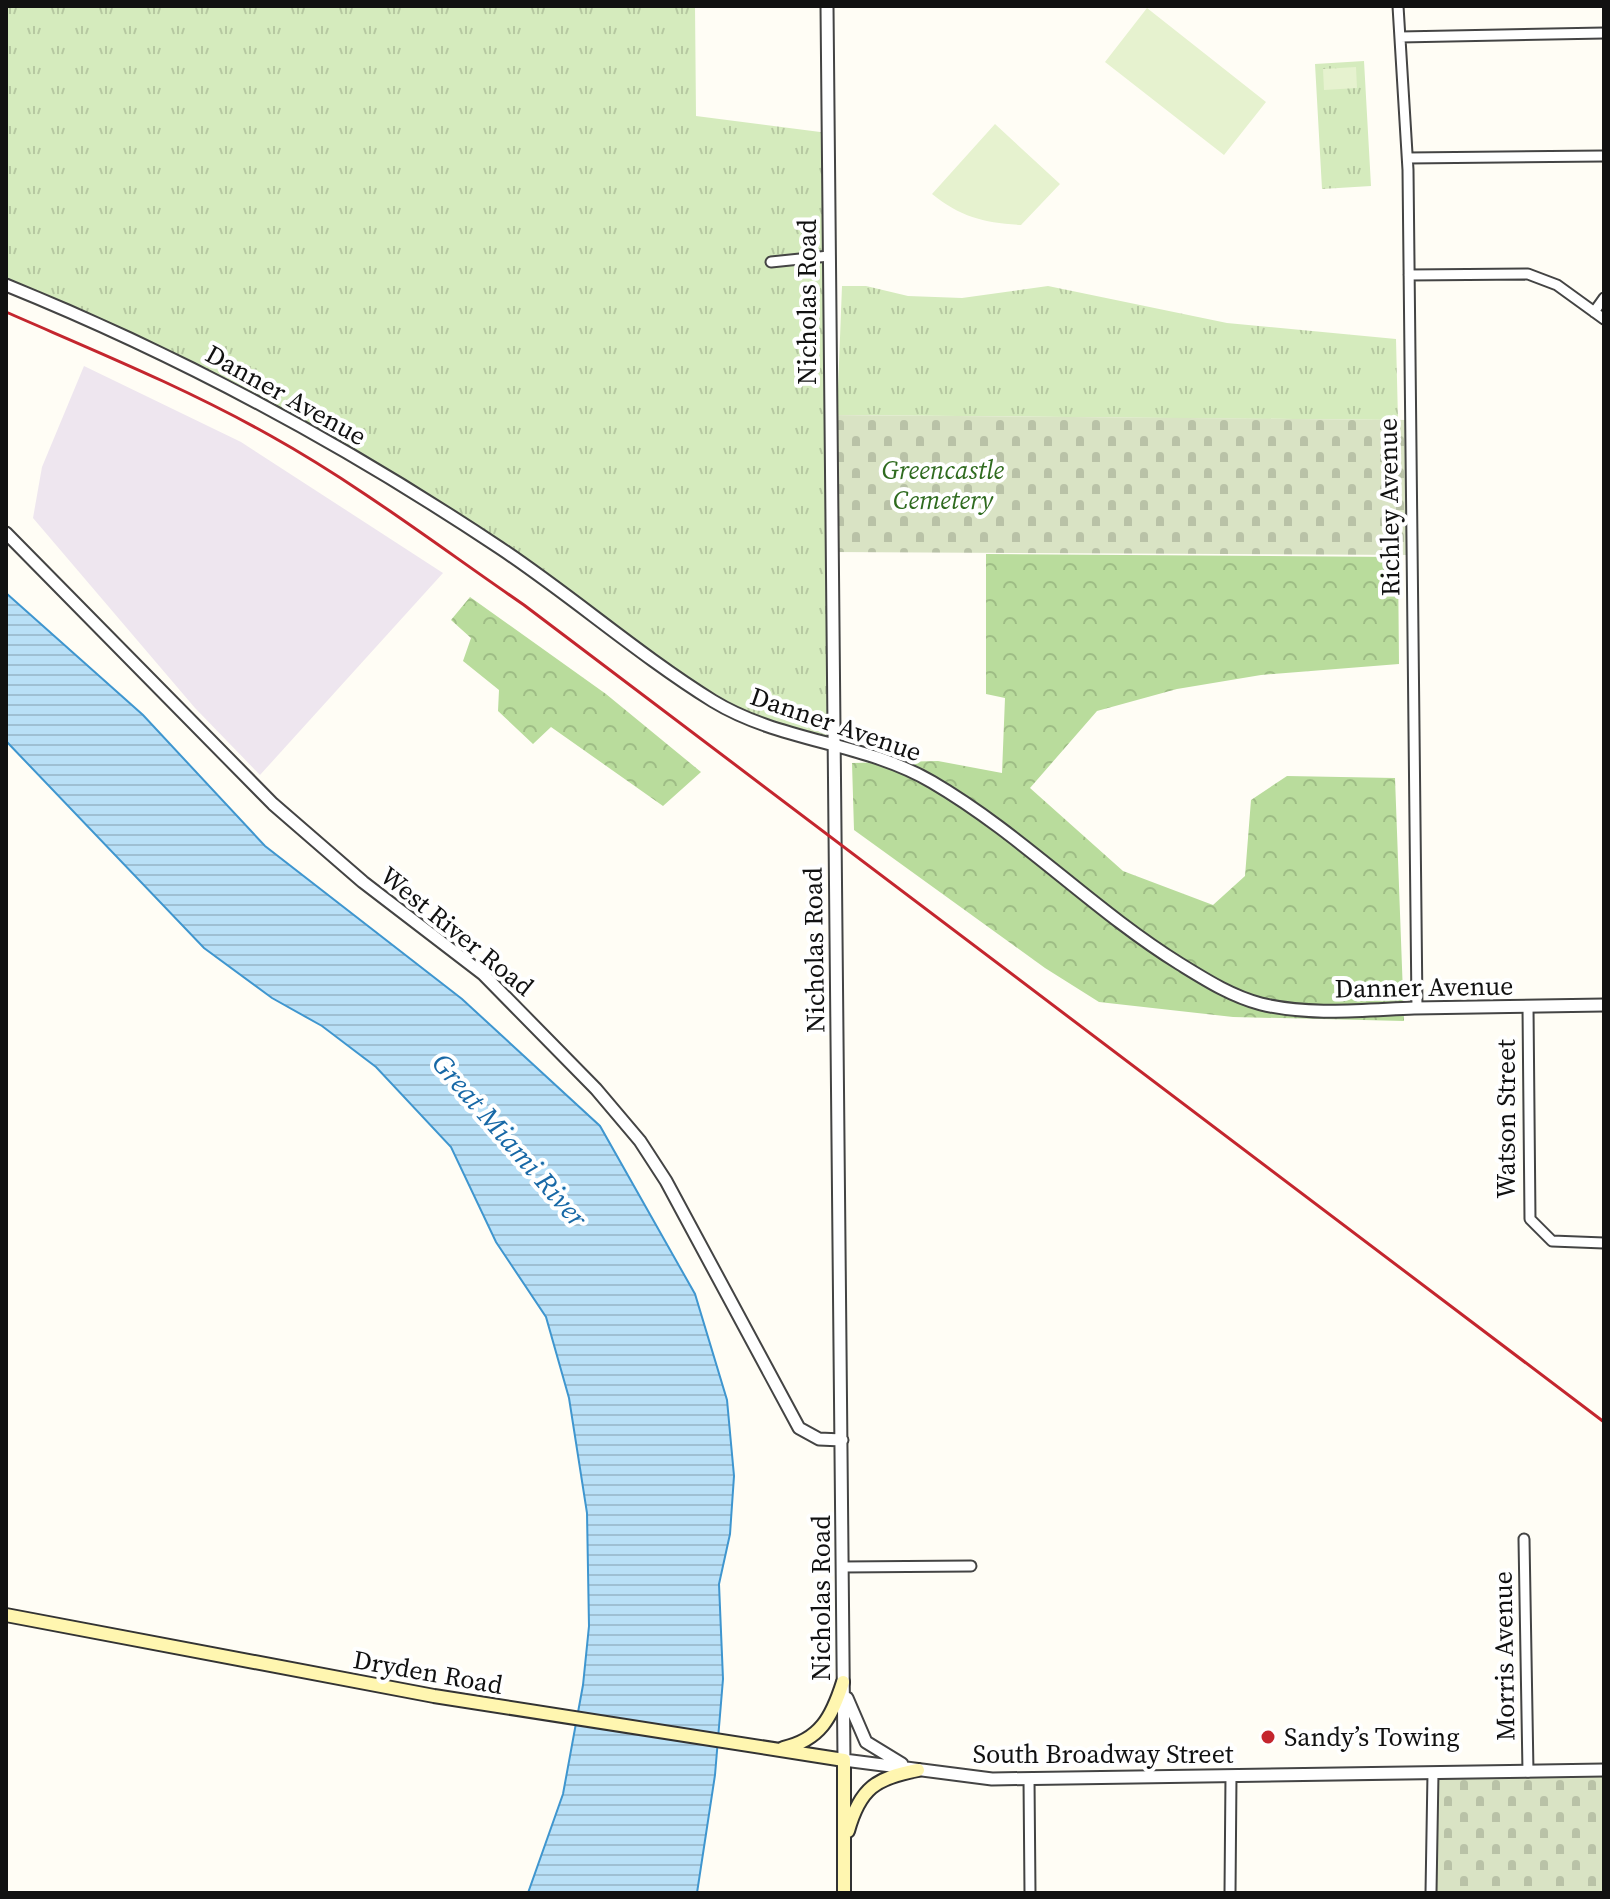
<svg xmlns="http://www.w3.org/2000/svg" width="1610" height="1899" font-family="'Source Serif 4',serif">
<defs>
<pattern id="grass-tufts" width="24" height="20" patternUnits="userSpaceOnUse" patternTransform="scale(2)"><rect width="24" height="20" fill="#d5ebbd"/><path d="M3 7l-1-3M5 7V3M7 7l1-3M15 17l-1-3M17 17v-4M19 17l1-3" fill="none" stroke="#b6c8a1"/></pattern>
<pattern id="forest-crowns" width="20" height="18" patternUnits="userSpaceOnUse" patternTransform="scale(2)"><rect width="20" height="18" fill="#b9dc9c"/><path d="M2 6a3 3 0 1 1 6 0M12 15a3 3 0 1 1 6 0" fill="none" stroke="#9ebc85"/></pattern>
<pattern id="cemetery-stones" width="16" height="16" patternUnits="userSpaceOnUse" patternTransform="scale(2)"><rect width="16" height="16" fill="#d9e3c4"/><path d="M2 7V4a2 2 0 0 1 4 0v3zM10 15v-3a2 2 0 0 1 4 0v3z" fill="#b9c2a7"/></pattern>
<pattern id="water-rules" width="6" height="5" patternUnits="userSpaceOnUse" patternTransform="scale(2)"><rect width="6" height="5" fill="#b9e0f7"/><path d="M0 2.5h6" fill="none" stroke="#9ebfd3"/></pattern>
</defs>
<rect width="100%" height="100%" fill="#fffdf5"/>
<path fill="#eee6ef" d="M 84,366 L 241,442 L 443,573 L 260,775 L 195,708 L 33,518 L 42,467 Z"/>
<path fill="url(#grass-tufts)" d="M 6,6 L 695,6 L 696,116 L 828,133 L 832,743 L 727,709 L 548,580 L 293,421 L 6,285 Z
M 1364,61 L 1371,186 L 1322,189 L 1315,64 Z
M 842,286 L 866,286 L 908,296 L 962,298 L 1048,286 L 1227,323 L 1396,339 L 1398,420 L 837,415 Z"/>
<path fill="url(#forest-crowns)" d="M 986,554 L 1398,557 L 1399,664 L 1261,675 L 1177,689 L 1097,711 L 1030,788 L 1123,871 L 1213,905 L 1245,876 L 1251,800 L 1287,776 L 1395,778 L 1404,1021 L 1233,1017 L 1099,1002 L 1045,968 L 854,830 L 852,763 L 938,761 L 1002,773 L 1005,698 L 986,694 Z
M 470,597 L 606,694 L 701,772 L 663,806 L 551,727 L 533,744 L 498,711 L 499,690 L 463,661 L 471,638 L 451,620 Z"/>
<path fill="url(#cemetery-stones)" d="M 830,415 L 1410,420 L 1412,555 L 831,552 Z
M 1604,1770 L 1604,1893 L 1431,1893 L 1433,1773 Z"/>
<path fill="#e6f2cf" d="M 1147,8 L 1266,102 L 1224,155 L 1105,62 Z
M 1356,67 L 1357,88 L 1324,90 L 1323,69 Z
M 995,124 L 1060,184 L 1021,225 C 984,223 961,217 932,194 Z"/>
<path fill="url(#water-rules)" stroke="#3f96cf" stroke-width="2" d="M 6,593 L 143,715 L 265,846 L 462,999 L 600,1126 L 695,1294 L 727,1400 L 734,1476 L 730,1534 L 719,1584 L 723,1679 L 715,1775 L 697,1893 L 528,1893 L 563,1794 L 583,1685 L 589,1626 L 587,1513 L 569,1398 L 546,1317 L 496,1242 L 451,1147 L 376,1067 L 322,1026 L 272,998 L 204,948 L 6,741 Z"/>
<g fill="none" stroke-linecap="round" stroke-linejoin="round">
<g stroke="#444" stroke-width="13">
<path id="minor" d="M 1398,6 L 1408,170 L 1417,1008
M 1400,37 L 1604,33
M 1408,158 L 1604,156
M 771,262 L 829,256
M 1409,275 L 1528,274 L 1557,285 L 1604,319
M 1594,312 L 1604,298
M 1528,1007 L 1530,1219 L 1552,1241 L 1604,1243
M 1524,1539 L 1528,1772
M 843,1567 L 971,1566
M 1029,1779 L 1030,1893
M 1230,1893 L 1231,1776
M 1431,1893 L 1433,1773"/>
</g>
<g stroke="#444" stroke-width="15">
<path id="tertiary" d="M 827,6 L 844,1760 L 992,1779 L 1604,1770
M 6,285 C 179,355 344,444 500,548 C 572,596 639,655 713,701 C 780,742 864,742 932,782 C 1021,834 1093,910 1180,964 C 1206,980 1231,996 1261,1004 C 1310,1016 1364,1010 1414,1008 C 1477,1007 1541,1006 1604,1005
M 6,533 L 273,804 L 363,882 L 483,974 L 596,1089 L 640,1141 L 666,1181 L 799,1428 L 819,1439 L 842,1440
M 847,1698 L 866,1742 L 902,1764"/>
</g>
<g stroke="#333" stroke-width="16">
<path id="secondary" d="M 6,1615 L 434,1696 L 844,1760 L 844,1893
M 783,1748 C 820,1740 832,1717 843,1682
M 848,1831 C 860,1788 876,1778 918,1770"/>
</g>
<use href="#minor" stroke="#fff" stroke-width="9"/>
<use href="#tertiary" stroke="#fff" stroke-width="11"/>
<use href="#secondary" stroke="#fff6b0" stroke-width="12"/>
<path stroke="#c4262e" stroke-width="3" d="M 6,312 C 95,351 186,388 271,436 C 359,485 441,548 524,605 L 1604,1422"/>
</g>
<circle fill="#c4262e" stroke="#fff" stroke-width="3" cx="1268" cy="1737" r="8"/>
<g text-anchor="middle" stroke-width="8" stroke-linejoin="round" paint-order="stroke">
<g font-size="26" fill="#111" stroke="#fff">
<text transform="translate(807 302) rotate(-90)" y="9">Nicholas Road</text>
<text transform="translate(286 395) rotate(29)" y="9">Danner Avenue</text>
<text transform="translate(1389 507) rotate(-91)" y="9">Richley Avenue</text>
<text transform="translate(836 724) rotate(19)" y="9">Danner Avenue</text>
<text transform="translate(457 931) rotate(39)" y="9">West River Road</text>
<text transform="translate(814 950) rotate(-91)" y="9">Nicholas Road</text>
<text transform="translate(1424 987) rotate(-1)" y="9">Danner Avenue</text>
<text transform="translate(1506 1119) rotate(-90)" y="9">Watson Street</text>
<text transform="translate(821 1598) rotate(-90)" y="9">Nicholas Road</text>
<text transform="translate(1504 1656) rotate(-91)" y="9">Morris Avenue</text>
<text transform="translate(428 1672) rotate(10)" y="9">Dryden Road</text>
<text x="1103" y="1763">South Broadway Street</text>
</g>
<g font-size="26" font-style="italic" fill="#2f6b1f" stroke="#fff">
<text x="943" y="479">Greencastle<tspan x="943" dy="30">Cemetery</tspan></text>
</g>
<g font-size="26" fill="#111" stroke="#fff" text-anchor="start">
<text x="1284" y="1746">Sandy’s Towing</text>
</g>
<g font-size="28" font-style="italic" fill="#1768a6" stroke="#fff">
<text transform="translate(510 1140) rotate(49)" y="10">Great Miami River</text>
</g>
</g>
<rect width="1610" height="1899" fill="none" stroke="#111111" stroke-width="16"/>
</svg>
